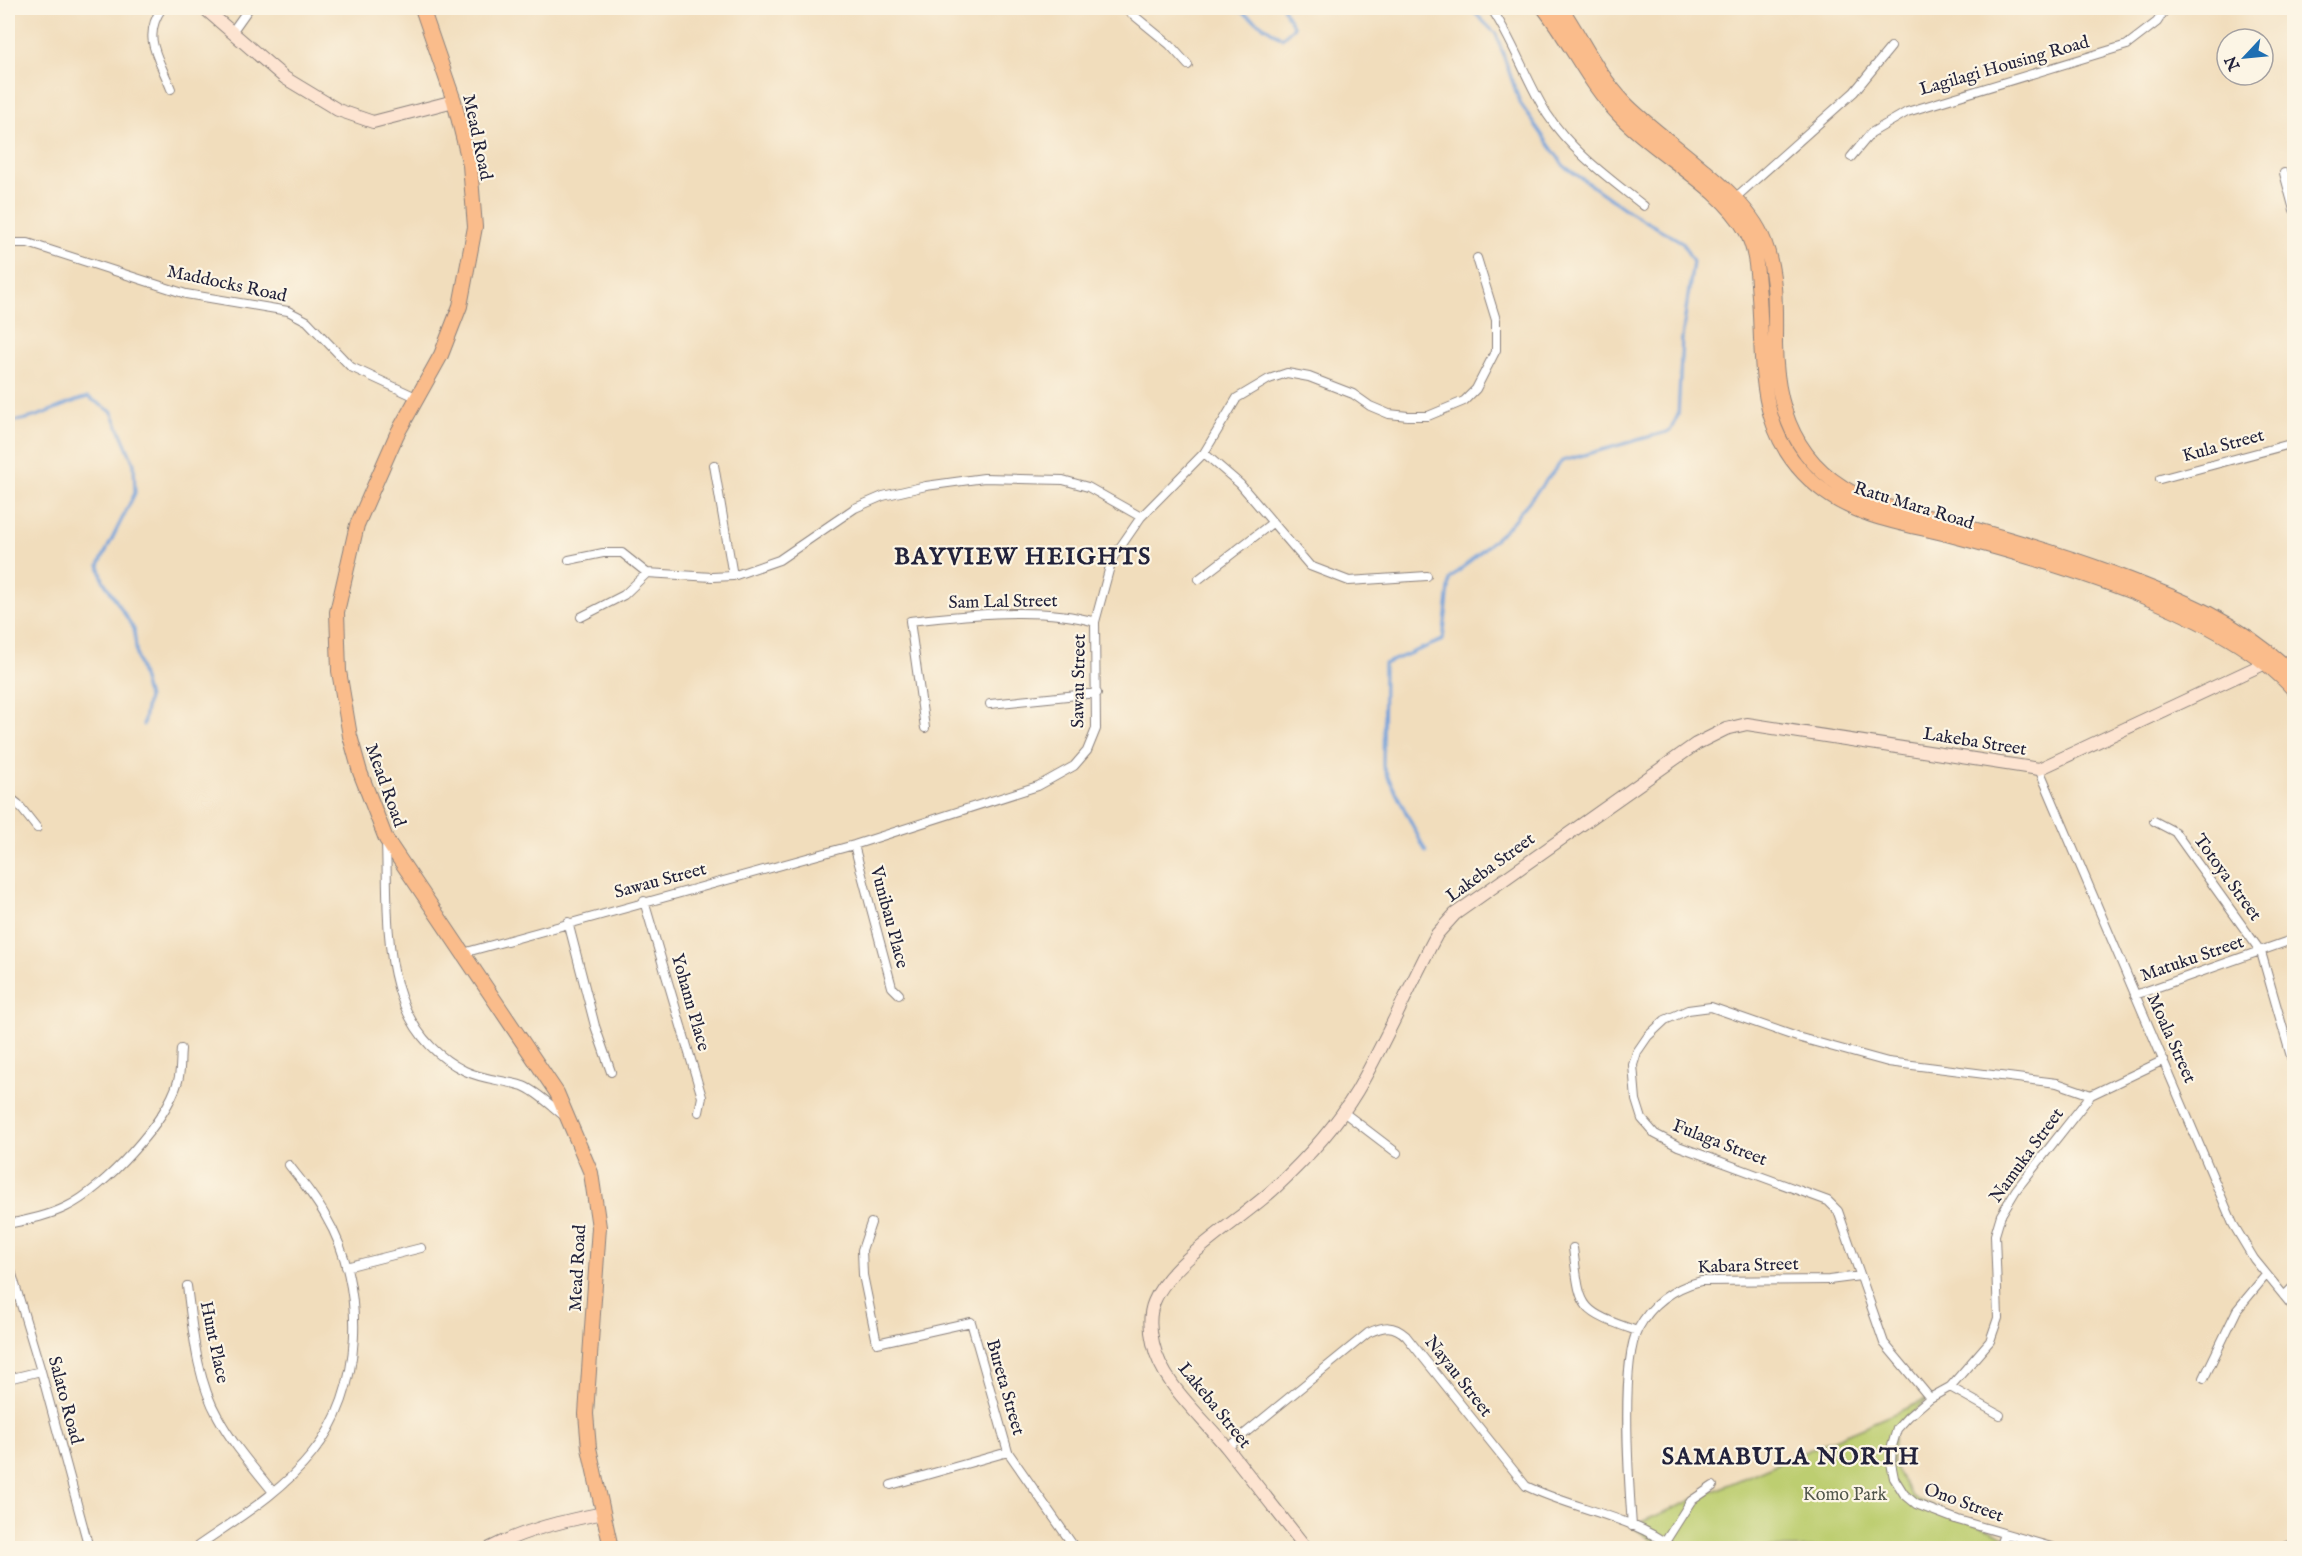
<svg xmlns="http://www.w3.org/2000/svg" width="2302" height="1556" font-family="'IM FELL English',serif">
<rect width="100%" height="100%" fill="#fcf5e5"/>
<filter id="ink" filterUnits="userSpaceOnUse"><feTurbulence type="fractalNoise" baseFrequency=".0167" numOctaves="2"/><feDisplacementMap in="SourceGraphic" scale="12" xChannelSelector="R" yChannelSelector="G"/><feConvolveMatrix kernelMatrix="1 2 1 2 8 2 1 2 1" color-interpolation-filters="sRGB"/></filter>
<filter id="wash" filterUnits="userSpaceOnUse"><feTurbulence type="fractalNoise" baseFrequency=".008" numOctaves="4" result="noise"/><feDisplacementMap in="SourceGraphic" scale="24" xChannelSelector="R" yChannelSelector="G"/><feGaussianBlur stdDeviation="1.35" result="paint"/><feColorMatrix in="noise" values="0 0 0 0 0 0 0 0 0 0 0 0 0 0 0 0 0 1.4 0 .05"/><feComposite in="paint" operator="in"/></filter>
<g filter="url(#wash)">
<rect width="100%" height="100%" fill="#f1ddbc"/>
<path fill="#bdce71" stroke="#707856" stroke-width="1.5" d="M 1930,1398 L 1895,1427 L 1892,1463 L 1913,1498 L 2005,1536 L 2001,1548 L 1662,1548 L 1632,1526 Z"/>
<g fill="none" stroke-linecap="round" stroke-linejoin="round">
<path stroke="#6f9fd9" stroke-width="3" d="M 1236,8 L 1282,38 L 1294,27 L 1283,8
M 8,421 C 31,423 64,403 88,397 L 112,412 L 134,464 L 135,493 L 99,565 L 103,580 L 134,629 L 137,658 L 148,698 L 143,725
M 1426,852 L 1383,767 L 1384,664 L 1443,640 L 1450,579 L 1507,528 L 1562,461 L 1670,431 L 1678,415 L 1682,338 L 1693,262 L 1682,242 L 1628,211 L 1564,166 L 1520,103 L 1496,34 L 1470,8"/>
</g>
</g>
<g filter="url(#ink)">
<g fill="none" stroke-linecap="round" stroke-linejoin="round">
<g stroke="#8a807c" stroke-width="10">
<path id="minor" d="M 162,8 C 141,38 159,58 171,89
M 1125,8 L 1170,45 L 1188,65
M 1491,8 C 1513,40 1526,80 1547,114 C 1572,152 1609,178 1644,206
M 232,32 L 249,8
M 1851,157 L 1871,133 L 1907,112 L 2127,45 L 2157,22 L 2166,8
M 2284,173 L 2294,210
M 1735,198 L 1854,92 L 1891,47
M 8,243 L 28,243 L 186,294 L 288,311 L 307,321 L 351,367 L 418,398
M 1204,453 L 1240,484 L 1310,566 L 1349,581 L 1427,576
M 714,465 L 733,576
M 2160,479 L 2294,443
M 569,560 L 603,553 L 622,553 L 647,573 L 712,577 L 733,576 L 779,560 L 855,508 L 883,496 L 926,486 L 984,478 L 1063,480 L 1088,487 L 1141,517
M 1199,579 L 1272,523
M 581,617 L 624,595 L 647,573
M 990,704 L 1097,693
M 925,728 L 910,621 C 964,615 1043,606 1095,622
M 2039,769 L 2233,1224 L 2254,1259 L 2294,1308
M 8,796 L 18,804 L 37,828
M 2154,821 L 2175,832 L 2261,952 L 2294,1067
M 386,842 C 389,924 378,1028 465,1071 C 484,1080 504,1080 523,1086 C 538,1092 551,1106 564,1116
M 854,845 L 892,987 L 899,994
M 644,901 L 702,1097 L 699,1112
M 568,922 L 595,1026 L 611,1072
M 463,953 L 854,845 L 1038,786 L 1074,766 L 1087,751 L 1096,729 L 1095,622 L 1112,559 L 1141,517 L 1204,453 L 1237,398 L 1269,379 L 1287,373 L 1309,377 L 1353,394 L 1370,406 L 1389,414 L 1408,416 L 1428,416 L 1464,401 L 1476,389 L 1496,350 L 1496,320 L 1477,258
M 2135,995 L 2294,939
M 1342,1111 L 1397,1153
M 871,1223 L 862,1250 L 863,1275 L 877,1343 L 971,1322 L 1008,1452 L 1075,1548
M 8,1224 C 27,1220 48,1216 66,1207 C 104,1189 166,1122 178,1081 C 181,1071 180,1059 181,1049
M 1573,1248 C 1581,1309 1577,1310 1637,1331
M 8,1261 L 41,1371 L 89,1548
M 346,1267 L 421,1248
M 187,1286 C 193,1330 196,1378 218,1417 C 233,1445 254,1468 273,1492
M 2284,1296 L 2294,1286
M 2204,1378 L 2237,1310 L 2266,1275
M 8,1379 L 41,1371
M 1950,1387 L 2000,1415
M 1930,1398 L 1884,1343 L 1838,1211 L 1828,1201 L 1678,1146 L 1655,1134 L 1642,1119 L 1636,1100 L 1633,1065 L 1637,1052 L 1648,1036 L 1665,1020 L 1688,1010 L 1711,1007 L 1797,1037 L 1888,1062 L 2057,1083 L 2091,1095
M 1227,1448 L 1368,1333 C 1384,1326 1393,1324 1406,1336 L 1526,1486 C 1573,1509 1632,1516 1673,1548
M 891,1485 L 1008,1452
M 1632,1526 C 1629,1485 1620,1363 1638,1329 C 1652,1303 1674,1288 1701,1281 L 1829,1280 L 1860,1276
M 1665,1542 L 1691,1501 L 1713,1486
M 195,1548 C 235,1520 281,1493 312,1454 C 364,1391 367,1286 326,1217 C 316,1198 302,1182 289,1165
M 1999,1548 L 2004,1534
M 2055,1548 L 1958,1520 L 1916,1504 L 1904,1494 L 1894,1478 L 1891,1463 L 1892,1446 L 1897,1429 L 1908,1417 L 1930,1398 L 1950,1387 L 1990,1341 L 1998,1318 L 1995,1235 L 2001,1215 L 2016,1190 L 2091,1095 L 2164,1060
M 2280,1548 L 2294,1544"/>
</g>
<g stroke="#8a807c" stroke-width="14">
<path id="secondary" d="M 204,8 L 285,78 L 338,110 L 373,122 L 454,101
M 490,1548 C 527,1529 563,1521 604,1513
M 1306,1548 C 1280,1515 1254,1482 1228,1449 C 1202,1416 1162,1385 1153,1343 C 1150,1330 1149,1314 1154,1302 C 1171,1260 1241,1220 1275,1188 C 1304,1161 1336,1126 1357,1091 C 1386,1041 1409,986 1437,934 L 1455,914 L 1696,744 L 1726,729 L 1747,724 L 2039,769 L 2272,660"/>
</g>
<g stroke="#8a807c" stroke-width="16">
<path id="primary" d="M 422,8 L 454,101 L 470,165 L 475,227 L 460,306 L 441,355 L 397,434 L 357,525 L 337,612 L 339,671 L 350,736 L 360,772 L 386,839 L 557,1093 L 591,1173 L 599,1227 L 586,1414 L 589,1448 L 611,1548"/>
</g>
<g stroke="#8a807c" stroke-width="16">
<path id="trunk" d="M 1544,8 C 1571,43 1589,84 1620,116 C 1657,155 1720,185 1746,231 C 1757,251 1757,275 1759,296 C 1764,372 1755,441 1825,492 C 1860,518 1908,524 1950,535 C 2053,562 2223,610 2294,690
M 1561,8 C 1582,39 1597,74 1624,102 C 1663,143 1745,190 1764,241 C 1777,274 1775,309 1775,344 C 1776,422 1804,478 1880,505 C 1959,524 2036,545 2112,573 C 2184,600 2236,620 2294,674"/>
</g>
<use href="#minor" stroke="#fff" stroke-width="8"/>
<use href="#secondary" stroke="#fde4d1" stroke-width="12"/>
<use href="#primary" stroke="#fabc8b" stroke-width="14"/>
<use href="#trunk" stroke="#fabc8b" stroke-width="14"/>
</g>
</g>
<g text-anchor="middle" stroke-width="4.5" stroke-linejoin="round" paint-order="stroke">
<g font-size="18" fill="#22223b" stroke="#fcf5e5">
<text transform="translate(2004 65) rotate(-16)" y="6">Lagilagi Housing Road</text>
<text transform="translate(478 137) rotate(78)" y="6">Mead Road</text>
<text transform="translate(227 283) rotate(12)" y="6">Maddocks Road</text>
<text transform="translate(2223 445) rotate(-15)" y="6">Kula Street</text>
<text transform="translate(1914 505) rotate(17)" y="6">Ratu Mara Road</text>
<text transform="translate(1003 601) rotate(-1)" y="6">Sam Lal Street</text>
<text transform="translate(1078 681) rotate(-89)" y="6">Sawau Street</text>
<text transform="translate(1975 741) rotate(9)" y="6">Lakeba Street</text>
<text transform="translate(386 785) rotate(70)" y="6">Mead Road</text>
<text transform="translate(1490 867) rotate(-36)" y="6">Lakeba Street</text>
<text transform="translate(2228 877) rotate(54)" y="6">Totoya Street</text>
<text transform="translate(660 880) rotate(-15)" y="6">Sawau Street</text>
<text transform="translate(890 917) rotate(75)" y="6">Vunibau Place</text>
<text transform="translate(2192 958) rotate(-19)" y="6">Matuku Street</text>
<text transform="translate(691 1002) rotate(74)" y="6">Yohann Place</text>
<text transform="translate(2172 1038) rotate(66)" y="6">Moala Street</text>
<text transform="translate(1720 1142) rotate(21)" y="6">Fulaga Street</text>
<text transform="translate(2026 1155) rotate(-54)" y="6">Namuka Street</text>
<text transform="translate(1748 1265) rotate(-2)" y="6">Kabara Street</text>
<text transform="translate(577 1268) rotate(-87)" y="6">Mead Road</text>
<text transform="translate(215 1342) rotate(78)" y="6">Hunt Place</text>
<text transform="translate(1459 1376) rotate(52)" y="6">Nayau Street</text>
<text transform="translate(1006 1387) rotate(74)" y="6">Bureta Street</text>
<text transform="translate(66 1400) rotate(75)" y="6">Salato Road</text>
<text transform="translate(1215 1405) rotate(51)" y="6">Lakeba Street</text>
<text transform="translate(1964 1502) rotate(20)" y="6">Ono Street</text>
</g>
<g font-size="18" fill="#50564b" stroke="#fcf5e5">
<text x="1845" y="1500">Komo Park</text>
</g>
<g font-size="24" font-weight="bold" letter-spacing="1.5" fill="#22223b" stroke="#fcf5e5">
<text x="1023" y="564">BAYVIEW HEIGHTS</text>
<text x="1791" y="1464">SAMABULA NORTH</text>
</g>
</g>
<rect width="2302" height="1556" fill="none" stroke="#fcf5e5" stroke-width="30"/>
<g transform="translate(2245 57) rotate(244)"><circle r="28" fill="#fcf5e5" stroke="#a5a1a1" stroke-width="1.5"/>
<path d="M0-4.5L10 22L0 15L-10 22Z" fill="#1f6fb2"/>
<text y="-9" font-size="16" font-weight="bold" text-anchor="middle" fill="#22223b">N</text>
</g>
</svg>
